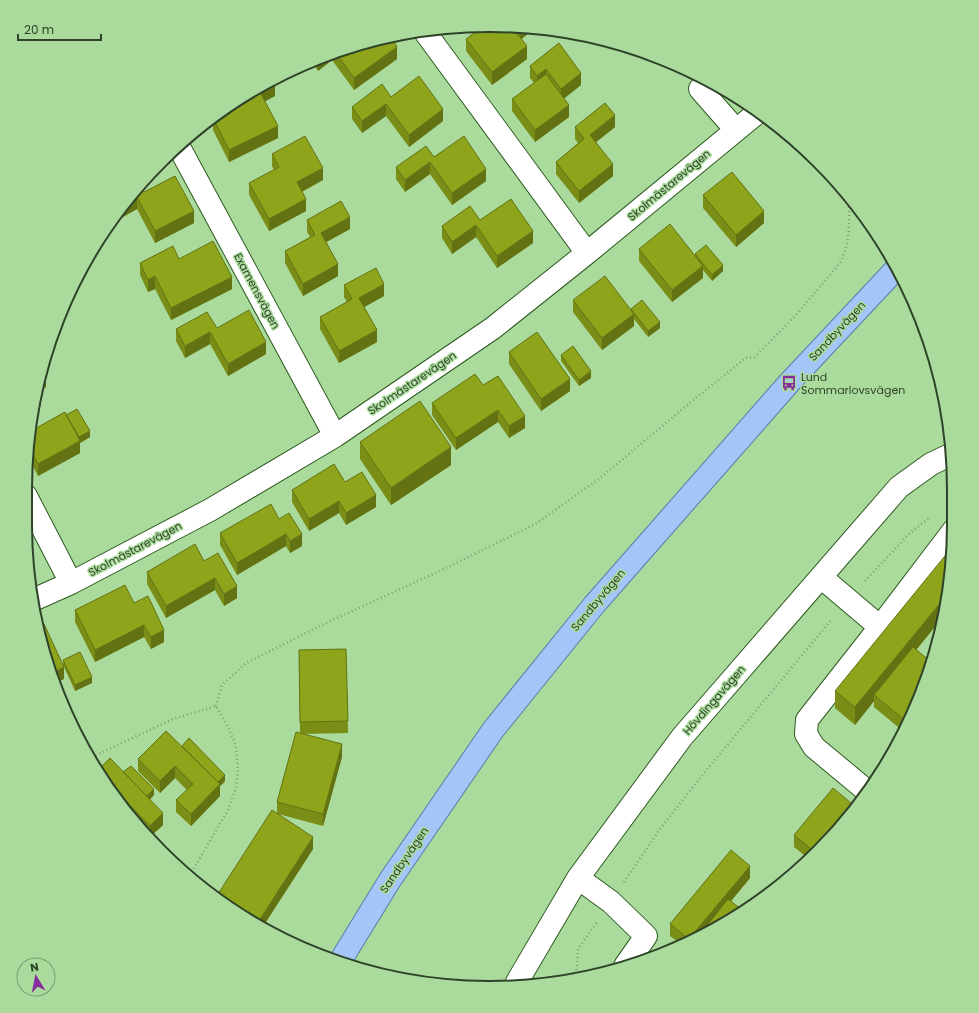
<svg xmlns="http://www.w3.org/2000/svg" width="979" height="1013" font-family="Poppins,sans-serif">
<rect width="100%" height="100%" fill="#aadb9c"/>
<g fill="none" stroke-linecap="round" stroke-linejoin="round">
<g stroke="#2e5a20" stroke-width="24">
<path id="minor" d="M 425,32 L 587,253
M 709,81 L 700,89 L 736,130
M 179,147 L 335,436
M 26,496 L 71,583
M 821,577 L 880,627
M 33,600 L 71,583 L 210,510 L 335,436 L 493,328 L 587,253 L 757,113
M 867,791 L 814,747 L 806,734 L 807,720 L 880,627 L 953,531
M 578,878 L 611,902 L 646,936 L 625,966
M 517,982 L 578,878 L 682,737 L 899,487 L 931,464 L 952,454"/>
</g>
<g stroke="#547eac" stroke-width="24">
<path id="major" d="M 339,963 L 390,880 L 493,730 L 594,605 L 789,383 L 896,269"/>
</g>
<path stroke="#7ca271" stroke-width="2.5" stroke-dasharray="1 3" stroke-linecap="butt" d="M 865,581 L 909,534 L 930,517
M 216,706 L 222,685 L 246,663 L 322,625 L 446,568 L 535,524 L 599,479 L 691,402 L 746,358 L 755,357 L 796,315 L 840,263 C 851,243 849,219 849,197
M 92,757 L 173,719 L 216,706 L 230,731 L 236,746 L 238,771 L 236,788 L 228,810 L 189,877
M 624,882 L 660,829 L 700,778 L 832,619
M 576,978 L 578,949 L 597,922"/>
<use href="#minor" stroke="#fff" stroke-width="22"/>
<use href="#major" stroke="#a4c5f8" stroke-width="22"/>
</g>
<path fill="#7a8d17" d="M 466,39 L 521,39 L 527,59 L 492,85 L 466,51 Z
M 369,41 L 397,59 L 354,90 L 332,60 L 318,71 L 312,62 Z
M 559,43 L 581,85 L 564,98 L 569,117 L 535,142 L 512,111 L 512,99 L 534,83 L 530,78 L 530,66 Z
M 273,80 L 275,96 L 265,101 L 278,138 L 229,162 L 213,130 L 213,118 L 241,104 L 240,101 Z
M 391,97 L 443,121 L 409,147 L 386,116 L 362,133 L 352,119 L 352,107 Z
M 575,127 L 615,127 L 596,142 L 613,176 L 579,203 L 556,174 L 556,162 L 578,143 L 575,139 Z
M 272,154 L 323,180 L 302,192 L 306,211 L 269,231 L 249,195 L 249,183 L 274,170 L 272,166 Z
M 434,157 L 486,181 L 452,205 L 430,174 L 405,192 L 396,179 L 396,167 Z
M 140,184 L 144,192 L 194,223 L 155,243 L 137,209 L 112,223 Z
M 703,195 L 764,223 L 736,247 L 703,208 Z
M 307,220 L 350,229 L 326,242 L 338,276 L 303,296 L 285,263 L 285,251 L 310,237 L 307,232 Z
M 480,220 L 533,243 L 497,268 L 476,237 L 452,254 L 442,238 L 442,226 Z
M 639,249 L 695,256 L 695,254 L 723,271 L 712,281 L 703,270 L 703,278 L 672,302 L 639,261 Z
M 179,259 L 232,289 L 171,320 L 155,289 L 148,292 L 140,275 L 140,263 Z
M 344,285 L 384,296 L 364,307 L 377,342 L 339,363 L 320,329 L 320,317 L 347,302 L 344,297 Z
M 573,300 L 631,310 L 660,328 L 648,337 L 634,319 L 634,326 L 602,350 L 573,312 Z
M 217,328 L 266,354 L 228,376 L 210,344 L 185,358 L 176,341 L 176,329 Z
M 509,352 L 570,391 L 541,411 L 509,364 Z
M 561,355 L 591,378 L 579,386 L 561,361 Z
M 483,385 L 525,428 L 509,438 L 498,422 L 456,450 L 432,415 L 432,403 Z
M 66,415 L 90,437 L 80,443 L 80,453 L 38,476 L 28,457 L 29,432 Z
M 360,442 L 451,465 L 391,505 L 360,459 Z
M 345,482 L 376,507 L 346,525 L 339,513 L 309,531 L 292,502 L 292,490 Z
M 279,519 L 302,546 L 290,553 L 286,546 L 237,575 L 220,545 L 220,533 Z
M 204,561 L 237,598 L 224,606 L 215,590 L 166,618 L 147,584 L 147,572 Z
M 134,603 L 164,642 L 151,649 L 144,637 L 95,662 L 75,622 L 75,610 Z
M 942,618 L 916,650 L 931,662 L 906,729 L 904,732 L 874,707 L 874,701 L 855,725 L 835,708 L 835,691 Z
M 346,649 L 348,733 L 303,734 L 342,757 L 323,826 L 278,814 L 313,849 L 262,928 L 257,926 L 218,898 L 218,894 L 277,813 L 277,802 L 300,733 L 299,650 Z
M 63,660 L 92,683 L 75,691 L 64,667 L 64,679 Z
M 182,746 L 225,781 L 220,786 L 220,796 L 191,826 L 176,812 L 176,800 L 187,790 L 175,778 L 160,793 L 138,771 L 138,759 Z
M 99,769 L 123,772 L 154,795 L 150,799 L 163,825 L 150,837 L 121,806 Z
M 857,808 L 809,859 L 794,847 L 794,835 Z
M 750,878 L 731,901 L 695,940 L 682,945 L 670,936 L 670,924 Z"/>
<path fill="#637313" d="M 528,28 L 535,28 L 518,42 L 518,36 Z
M 527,46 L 527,59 L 492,85 L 492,72 Z
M 397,47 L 397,59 L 354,90 L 354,78 Z
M 332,55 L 332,60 L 318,71 L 318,60 Z
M 546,69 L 546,81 L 537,88 L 537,76 Z
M 581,73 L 581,85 L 561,101 L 561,89 Z
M 275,84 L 275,96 L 260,104 L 260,92 Z
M 386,104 L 386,116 L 362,133 L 362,121 Z
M 569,105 L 569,117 L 535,142 L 535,130 Z
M 443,109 L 443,121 L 409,147 L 409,135 Z
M 615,115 L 615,127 L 590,147 L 590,135 Z
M 278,126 L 278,138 L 229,162 L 229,150 Z
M 430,162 L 430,174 L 405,192 L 405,180 Z
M 613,164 L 613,176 L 579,203 L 579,191 Z
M 323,168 L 323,180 L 297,194 L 297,182 Z
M 486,169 L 486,181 L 452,205 L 452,193 Z
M 137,197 L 137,209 L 112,223 L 126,203 Z
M 306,199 L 306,211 L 269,231 L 269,219 Z
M 194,211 L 194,223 L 155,243 L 155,231 Z
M 764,211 L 764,223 L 736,247 L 736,235 Z
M 350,217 L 350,229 L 321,245 L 321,233 Z
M 476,225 L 476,237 L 452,254 L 452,242 Z
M 533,231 L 533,243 L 497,268 L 497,256 Z
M 338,264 L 338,276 L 303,296 L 303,284 Z
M 723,265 L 723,271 L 712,281 L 712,275 Z
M 703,266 L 703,278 L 672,302 L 672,290 Z
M 155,276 L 155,289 L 148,292 L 148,280 Z
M 232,277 L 232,289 L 171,320 L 171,308 Z
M 384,284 L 384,296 L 359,310 L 359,298 Z
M 634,314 L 634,326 L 602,350 L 602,338 Z
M 660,322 L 660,328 L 648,337 L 648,331 Z
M 377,330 L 377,342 L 339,363 L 339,351 Z
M 210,332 L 210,344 L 185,358 L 185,346 Z
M 266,342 L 266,354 L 228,376 L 228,364 Z
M 591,371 L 591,378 L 579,386 L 579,380 Z
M 46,375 L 46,387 L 38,392 L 41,378 Z
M 570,379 L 570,391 L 541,411 L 541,399 Z
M 41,393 L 41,405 L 34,409 L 37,395 Z
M 498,410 L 498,422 L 456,450 L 456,438 Z
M 525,416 L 525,428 L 509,438 L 509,426 Z
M 90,431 L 90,437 L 80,443 L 80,453 L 38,476 L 38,464 L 79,442 L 79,437 Z
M 451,447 L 451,465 L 391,505 L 391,488 Z
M 376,495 L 376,507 L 346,525 L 346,513 Z
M 339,501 L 339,513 L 309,531 L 309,519 Z
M 286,534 L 286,546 L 237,575 L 237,563 Z
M 302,534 L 302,546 L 290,553 L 290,541 Z
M 215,578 L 215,590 L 166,618 L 166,606 Z
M 237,586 L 237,598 L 224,606 L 224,594 Z
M 946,596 L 942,618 L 877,698 L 874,695 L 874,701 L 855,725 L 855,707 Z
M 144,625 L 144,637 L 95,662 L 95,650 Z
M 164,630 L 164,642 L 151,649 L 151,637 Z
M 64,667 L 64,679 L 55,683 L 52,673 Z
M 92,677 L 92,683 L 75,691 L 75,685 Z
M 342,744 L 342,757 L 323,826 L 323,814 Z
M 175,766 L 175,778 L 160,793 L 160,781 Z
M 225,775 L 225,781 L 220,786 L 220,796 L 191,826 L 191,814 L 215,785 Z
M 154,789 L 154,795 L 144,805 L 144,799 Z
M 118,793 L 118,801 L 115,796 Z
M 163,813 L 163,825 L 150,837 L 150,826 Z
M 313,837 L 313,849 L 262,928 L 259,927 L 259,921 Z
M 750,866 L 750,878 L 703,935 L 695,940 L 689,942 L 689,939 Z"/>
<path fill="#8ea41b" stroke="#637313" d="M 482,27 L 513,28 L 527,46 L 492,72 L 466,39 Z
M 513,28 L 528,28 L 518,35 Z
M 391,37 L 397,47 L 354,78 L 336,53 L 369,41 Z
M 559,43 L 581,73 L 561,89 L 546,69 L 537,76 L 530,66 Z
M 546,74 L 569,105 L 535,130 L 512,99 Z
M 419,76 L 443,109 L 409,135 L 386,104 L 362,121 L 352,107 L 382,84 L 391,97 Z
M 273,80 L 275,84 L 260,92 L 278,126 L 229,150 L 213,118 L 246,101 L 244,98 Z
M 605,103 L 615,115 L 590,135 L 613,164 L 579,191 L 556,162 L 584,139 L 575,127 Z
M 305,136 L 323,168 L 297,182 L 306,199 L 269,219 L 249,183 L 279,167 L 272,154 Z
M 464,136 L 486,169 L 452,193 L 430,162 L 405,180 L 396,167 L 426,146 L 434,157 Z
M 732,172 L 764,211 L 736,235 L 703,195 Z
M 175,176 L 194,211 L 155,231 L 137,197 L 126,203 L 140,184 L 144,192 Z
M 511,199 L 533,231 L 497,256 L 476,225 L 452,242 L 442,226 L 470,206 L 480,220 Z
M 341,201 L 350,217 L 321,233 L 338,264 L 303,284 L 285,251 L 315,235 L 307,220 Z
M 670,224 L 703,266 L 672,290 L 639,249 Z
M 213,241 L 232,277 L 171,308 L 155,276 L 148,280 L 140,263 L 173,246 L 179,259 Z
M 706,245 L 723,265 L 712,275 L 695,254 Z
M 376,268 L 384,284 L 359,298 L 377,330 L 339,351 L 320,317 L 352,299 L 344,285 Z
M 605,276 L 634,314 L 602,338 L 573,300 Z
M 642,300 L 660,322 L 648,331 L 631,309 Z
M 249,310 L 266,342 L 228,364 L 210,332 L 185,346 L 176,329 L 207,312 L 217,328 Z
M 537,332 L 570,379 L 541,399 L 509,352 Z
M 573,346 L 591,371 L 579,380 L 561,355 Z
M 43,369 L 46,375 L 41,378 Z
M 475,374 L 483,385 L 498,376 L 525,416 L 509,426 L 498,410 L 456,438 L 432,403 Z
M 39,388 L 41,393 L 37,395 Z
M 420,401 L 451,447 L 391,488 L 360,442 Z
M 77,409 L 90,431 L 79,437 L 66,415 Z
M 65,412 L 80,441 L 38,464 L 28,446 L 29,432 Z
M 334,464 L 345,482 L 362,472 L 376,495 L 346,513 L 339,501 L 309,519 L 292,490 Z
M 271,504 L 279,519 L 289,513 L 302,534 L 290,541 L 286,534 L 237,563 L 220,533 Z
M 195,544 L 204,561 L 218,553 L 237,586 L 224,594 L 215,578 L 166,606 L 147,572 Z
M 953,546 L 953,554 L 946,596 L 855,707 L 835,691 Z
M 125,585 L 134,603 L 148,596 L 164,630 L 151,637 L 144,625 L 95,650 L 75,610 Z
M 44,624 L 64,667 L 52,673 L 38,627 Z
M 913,647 L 931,662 L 908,723 L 874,695 Z
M 346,649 L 348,721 L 300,722 L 299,650 Z
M 80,652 L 92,677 L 75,685 L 63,660 Z
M 166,731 L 220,784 L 191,814 L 176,800 L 193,784 L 175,766 L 160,781 L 138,759 Z
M 296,732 L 342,744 L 323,814 L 277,802 Z
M 189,738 L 225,775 L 218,782 L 182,746 Z
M 110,758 L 163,813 L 150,826 L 118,793 L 115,796 L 99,769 Z
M 131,766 L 154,789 L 147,796 L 123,772 Z
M 833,788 L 857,808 L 815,852 L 794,835 Z
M 272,810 L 313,837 L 259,921 L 218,894 Z
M 731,850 L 750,866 L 689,939 L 670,924 Z
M 728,899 L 741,909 L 696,939 Z"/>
<defs>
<g id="bus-bare" transform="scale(1.2)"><path d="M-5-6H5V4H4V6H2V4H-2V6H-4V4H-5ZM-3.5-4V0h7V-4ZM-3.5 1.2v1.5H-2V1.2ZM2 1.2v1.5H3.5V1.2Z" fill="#852e9b" stroke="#aadb9c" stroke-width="2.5" paint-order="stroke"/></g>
</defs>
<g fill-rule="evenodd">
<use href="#bus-bare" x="789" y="383"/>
</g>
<g text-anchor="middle" stroke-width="3" stroke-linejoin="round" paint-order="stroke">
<g font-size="11" fill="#2f4329" stroke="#aadb9c">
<text transform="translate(669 185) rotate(-40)" y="4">Skolmästarevägen</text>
<text transform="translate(257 291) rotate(62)" y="4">Examensvägen</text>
<text transform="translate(837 331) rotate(-47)" y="4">Sandbyvägen</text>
<text transform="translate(412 383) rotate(-34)" y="4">Skolmästarevägen</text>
<text transform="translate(135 549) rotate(-28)" y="4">Skolmästarevägen</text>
<text transform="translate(598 600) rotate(-50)" y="4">Sandbyvägen</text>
<text transform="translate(714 700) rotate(-49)" y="4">Hövdingavägen</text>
<text transform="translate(404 860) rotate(-56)" y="4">Sandbyvägen</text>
</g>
<g font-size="11" fill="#2f4329" stroke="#aadb9c" text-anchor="start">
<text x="801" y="381">Lund<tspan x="801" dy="13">Sommarlovsvägen</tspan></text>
</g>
</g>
<path d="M0 0H979V1013H0ZM489 32H490A457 457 0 0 1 947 489V524A457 457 0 0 1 490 981H489A457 457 0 0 1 32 524V489A457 457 0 0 1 489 32Z" fill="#aadb9c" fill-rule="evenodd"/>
<path fill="none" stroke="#2f4329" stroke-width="2" d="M489 32H490A457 457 0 0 1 947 489V524A457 457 0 0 1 490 981H489A457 457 0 0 1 32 524V489A457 457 0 0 1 489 32Z"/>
<g transform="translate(36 977) rotate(350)"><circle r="19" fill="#aadb9c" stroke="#799e6e"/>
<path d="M0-3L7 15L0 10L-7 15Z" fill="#852e9b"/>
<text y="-6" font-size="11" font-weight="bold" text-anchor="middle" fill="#2f4329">N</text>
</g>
<path d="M18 34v6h83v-6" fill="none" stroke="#2f4329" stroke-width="2"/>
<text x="24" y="34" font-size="12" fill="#2f4329" stroke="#aadb9c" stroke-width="3" paint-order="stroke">20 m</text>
</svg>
